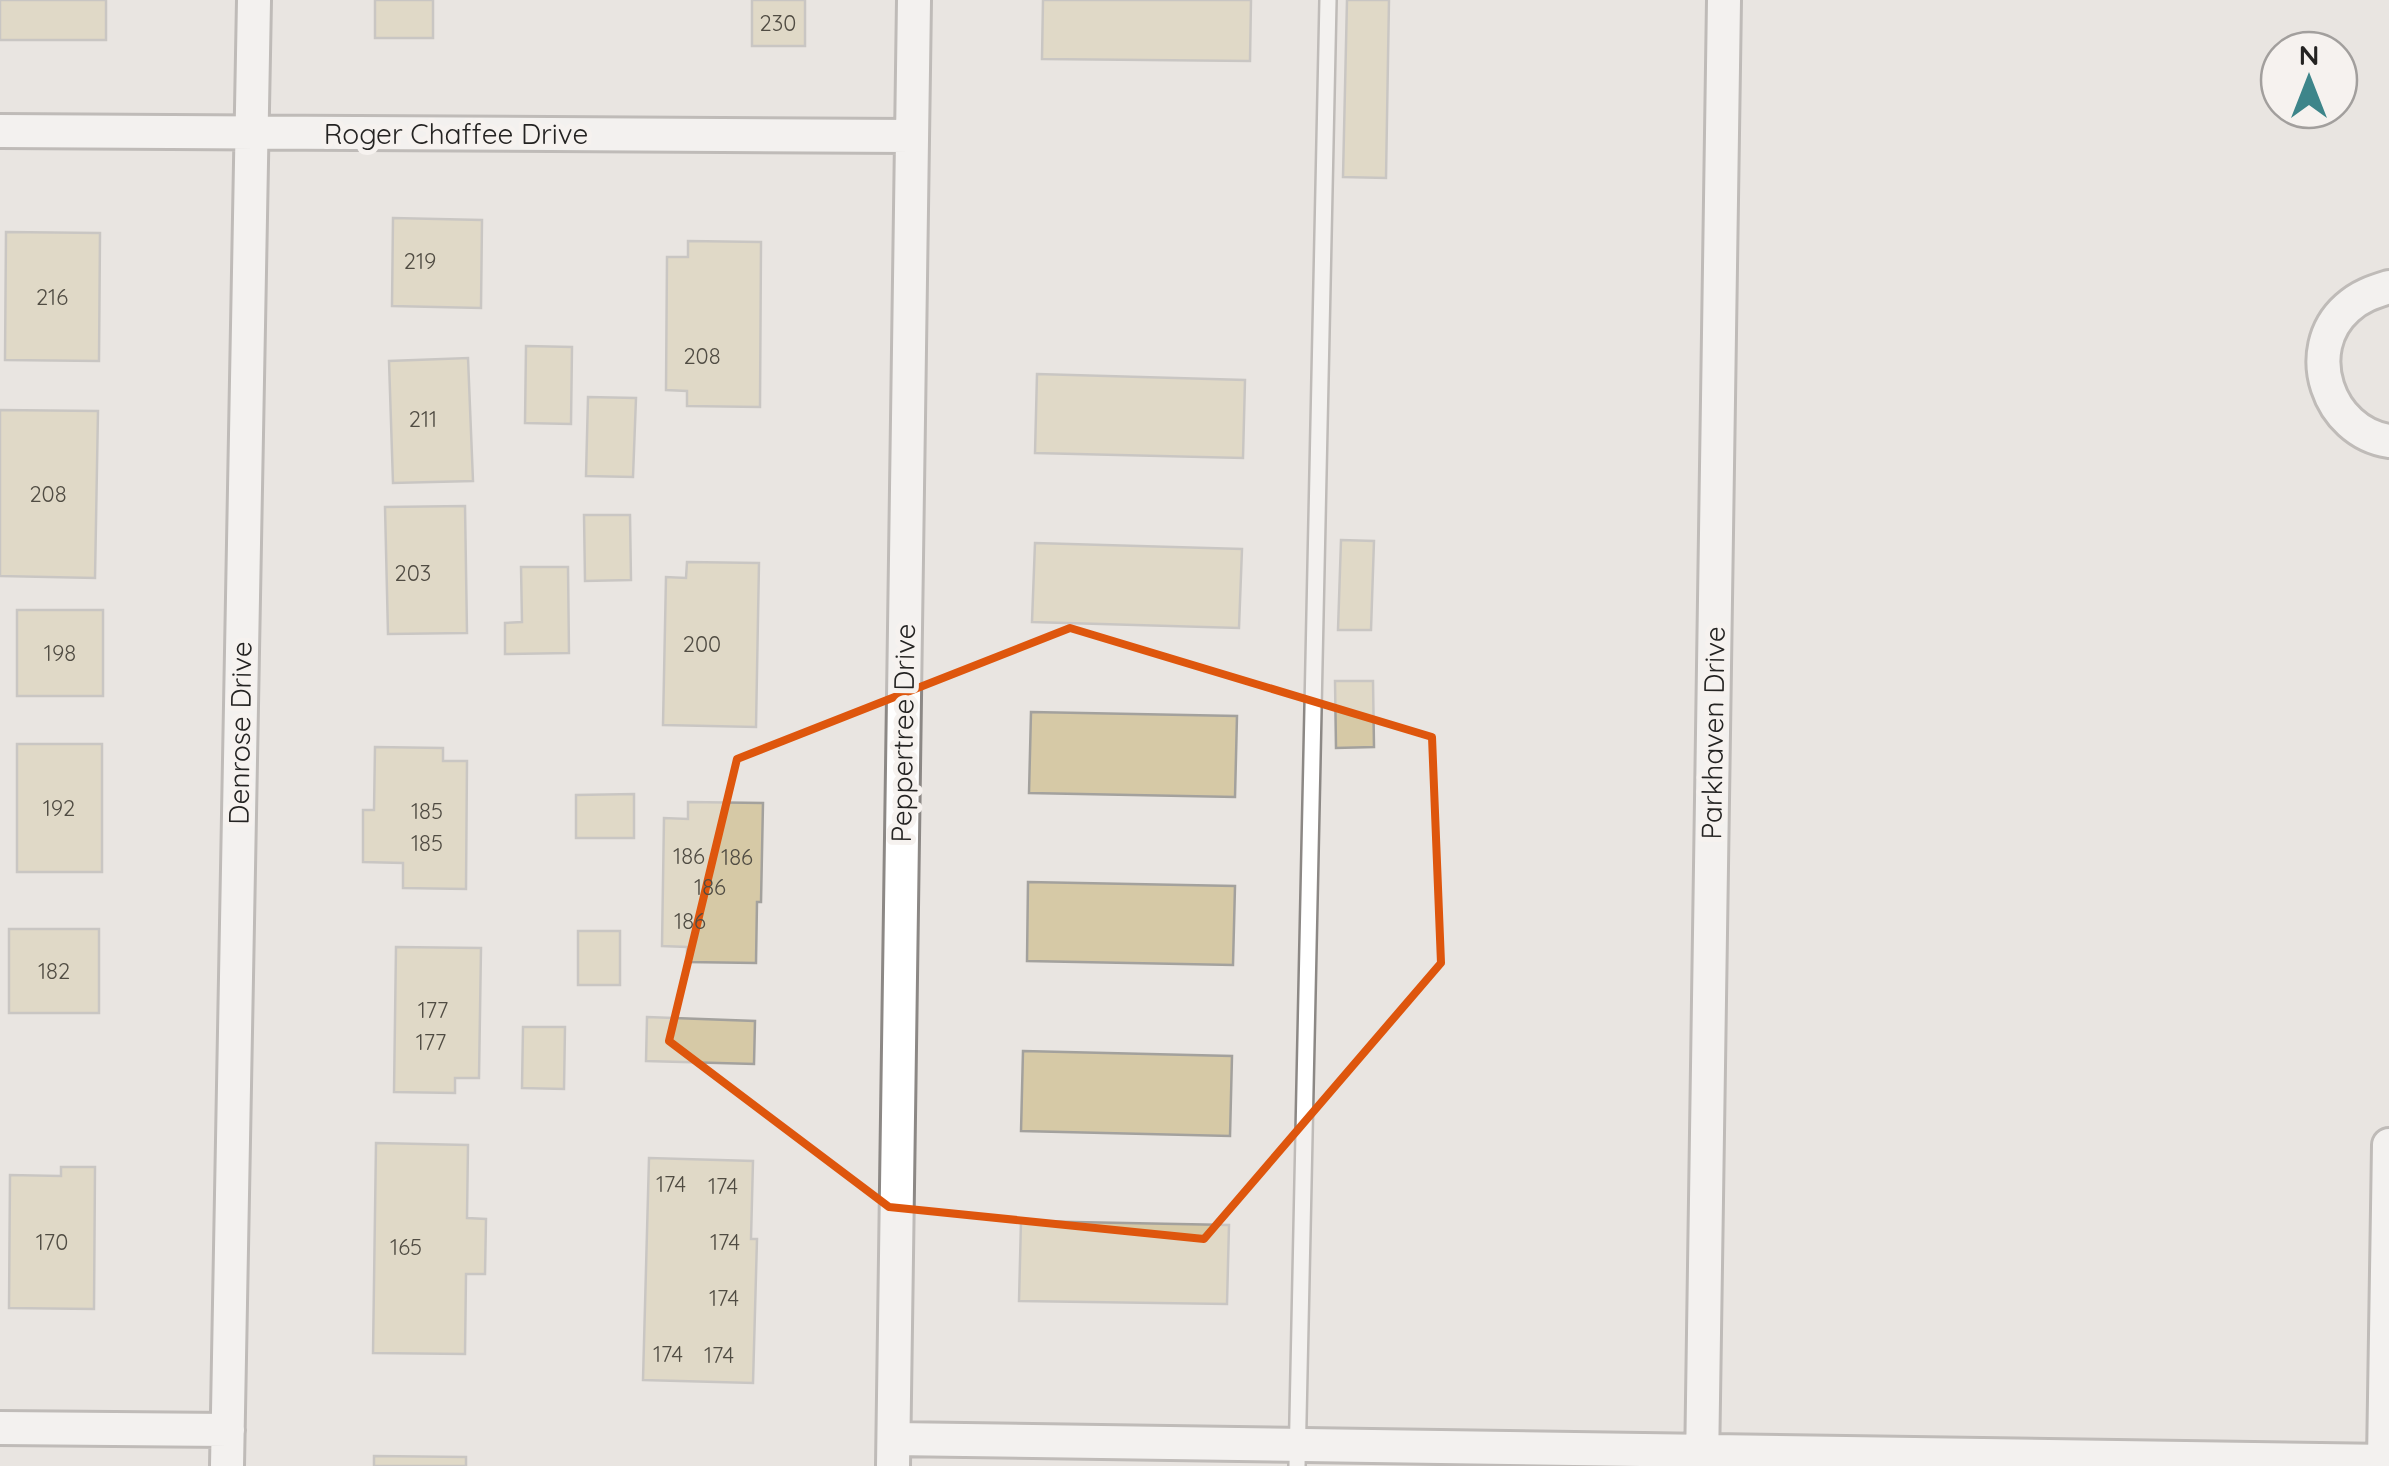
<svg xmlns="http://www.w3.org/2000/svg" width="2389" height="1466" font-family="Quicksand,sans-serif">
<rect width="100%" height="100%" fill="#e9e5e1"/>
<path fill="#d6c9a6" stroke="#a3a19d" stroke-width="2.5" d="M 0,0 L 106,0 L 106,40 L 0,40 Z
M 375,0 L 433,0 L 433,38 L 375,38 Z
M 752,0 L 805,0 L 805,46 L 752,46 Z
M 1043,0 L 1251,0 L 1250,61 L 1042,59 Z
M 1347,0 L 1389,0 L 1386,178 L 1343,177 Z
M 393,218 L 482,220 L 481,308 L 392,306 Z
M 6,232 L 100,233 L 99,361 L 5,360 Z
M 688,241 L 761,242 L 760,407 L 687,406 L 687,391 L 666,390 L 667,257 L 688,257 Z
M 526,346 L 572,347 L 571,424 L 525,423 Z
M 468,358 L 473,481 L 393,483 L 389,361 Z
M 1037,374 L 1245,380 L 1243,458 L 1035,453 Z
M 588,397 L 636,398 L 633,477 L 586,476 Z
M 0,410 L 98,411 L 95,578 L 0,576 Z
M 465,506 L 467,633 L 388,634 L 385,507 Z
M 584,515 L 630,515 L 631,580 L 585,581 Z
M 1341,540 L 1374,541 L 1371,630 L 1338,630 Z
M 1035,543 L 1242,549 L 1239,628 L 1032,622 Z
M 687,562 L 759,563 L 756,727 L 663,725 L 666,577 L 686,578 Z
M 521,567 L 568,567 L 569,653 L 505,654 L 505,623 L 522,622 Z
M 17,610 L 103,610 L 103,696 L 17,696 Z
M 1335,681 L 1373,681 L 1374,747 L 1336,748 Z
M 1031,712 L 1237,716 L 1235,797 L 1029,793 Z
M 17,744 L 102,744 L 102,872 L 17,872 Z
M 375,747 L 443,748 L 443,761 L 467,761 L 466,889 L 403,888 L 403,863 L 363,862 L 363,810 L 374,810 Z
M 634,794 L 634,838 L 576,838 L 576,795 Z
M 688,802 L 763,803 L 761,902 L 757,902 L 756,963 L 687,962 L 687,947 L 662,946 L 664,818 L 688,819 Z
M 1028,882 L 1235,886 L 1233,965 L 1027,961 Z
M 9,929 L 99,929 L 99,1013 L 9,1013 Z
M 578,931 L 620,931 L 620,985 L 578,985 Z
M 396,947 L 481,948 L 479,1078 L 455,1078 L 455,1093 L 394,1092 Z
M 647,1017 L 755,1021 L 754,1064 L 646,1061 Z
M 523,1027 L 565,1027 L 564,1089 L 522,1088 Z
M 1023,1051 L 1232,1056 L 1230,1136 L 1021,1131 Z
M 376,1143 L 468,1145 L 467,1218 L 486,1219 L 485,1274 L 466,1274 L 465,1354 L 373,1353 Z
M 649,1158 L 753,1161 L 751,1239 L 757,1239 L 753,1383 L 643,1380 Z
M 61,1167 L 95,1167 L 94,1309 L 9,1308 L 10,1175 L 61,1176 Z
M 1021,1221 L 1229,1225 L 1227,1304 L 1019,1301 Z
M 374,1456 L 466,1457 L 466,1466 L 374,1466 Z"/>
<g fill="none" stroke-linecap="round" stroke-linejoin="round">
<g stroke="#8c8885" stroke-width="20">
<path id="service" d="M 1297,1466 L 1328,0"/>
</g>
<g stroke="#8c8885" stroke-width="38">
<path id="minor" d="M 0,131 L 912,136
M 2389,287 C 2373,292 2360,296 2347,308 C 2300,350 2328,432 2389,441
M 0,1428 L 228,1430
M 894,1439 L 2389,1461
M 2384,1461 L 2389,1145
M 227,1466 L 254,0
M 893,1466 L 914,0
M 1702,1466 L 1724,0"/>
</g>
<use href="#service" stroke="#fff" stroke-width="15"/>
<use href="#minor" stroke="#fff" stroke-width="32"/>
</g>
<path d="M0 0H2389V1466H0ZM 1070,628 L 1432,737 L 1441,963 L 1204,1239 L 889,1207 L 669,1041 L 737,759 Z" fill="#e9e5e1" fill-opacity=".55" fill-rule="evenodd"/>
<path fill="none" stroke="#de560d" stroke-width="8" stroke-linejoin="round" d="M 1070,628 L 1432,737 L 1441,963 L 1204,1239 L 889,1207 L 669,1041 L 737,759 Z"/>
<g text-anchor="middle" stroke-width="10" stroke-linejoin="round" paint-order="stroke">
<g font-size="22" fill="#504c43">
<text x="778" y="31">230</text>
<text x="420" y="269">219</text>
<text x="52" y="305">216</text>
<text x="702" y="364">208</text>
<text x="423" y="427">211</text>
<text x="48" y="502">208</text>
<text x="413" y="581">203</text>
<text x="702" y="652">200</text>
<text x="60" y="661">198</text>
<text x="59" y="816">192</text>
<text x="427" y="819">185</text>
<text x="427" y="851">185</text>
<text x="689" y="864">186</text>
<text x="737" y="865">186</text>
<text x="710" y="895">186</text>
<text x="690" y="929">186</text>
<text x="54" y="979">182</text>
<text x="433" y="1018">177</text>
<text x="431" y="1050">177</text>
<text x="671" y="1192">174</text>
<text x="723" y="1194">174</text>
<text x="52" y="1250">170</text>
<text x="725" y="1250">174</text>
<text x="406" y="1255">165</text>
<text x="724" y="1306">174</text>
<text x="668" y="1362">174</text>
<text x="719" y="1363">174</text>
</g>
<g font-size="28" fill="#242322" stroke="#f6f2ef">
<text x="456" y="144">Roger Chaffee Drive</text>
<text transform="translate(240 733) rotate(-89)" y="10">Denrose Drive</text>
<text transform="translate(903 733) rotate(-89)" y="10">Peppertree Drive</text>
<text transform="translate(1713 733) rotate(-89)" y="10">Parkhaven Drive</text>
</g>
</g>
<g transform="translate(2309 80)"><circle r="48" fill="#f6f2ef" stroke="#a29f9d" stroke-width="2.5"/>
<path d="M0-8L18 38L0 25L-18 38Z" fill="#3d858a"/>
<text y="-15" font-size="28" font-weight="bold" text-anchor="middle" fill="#242322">N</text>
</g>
</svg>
